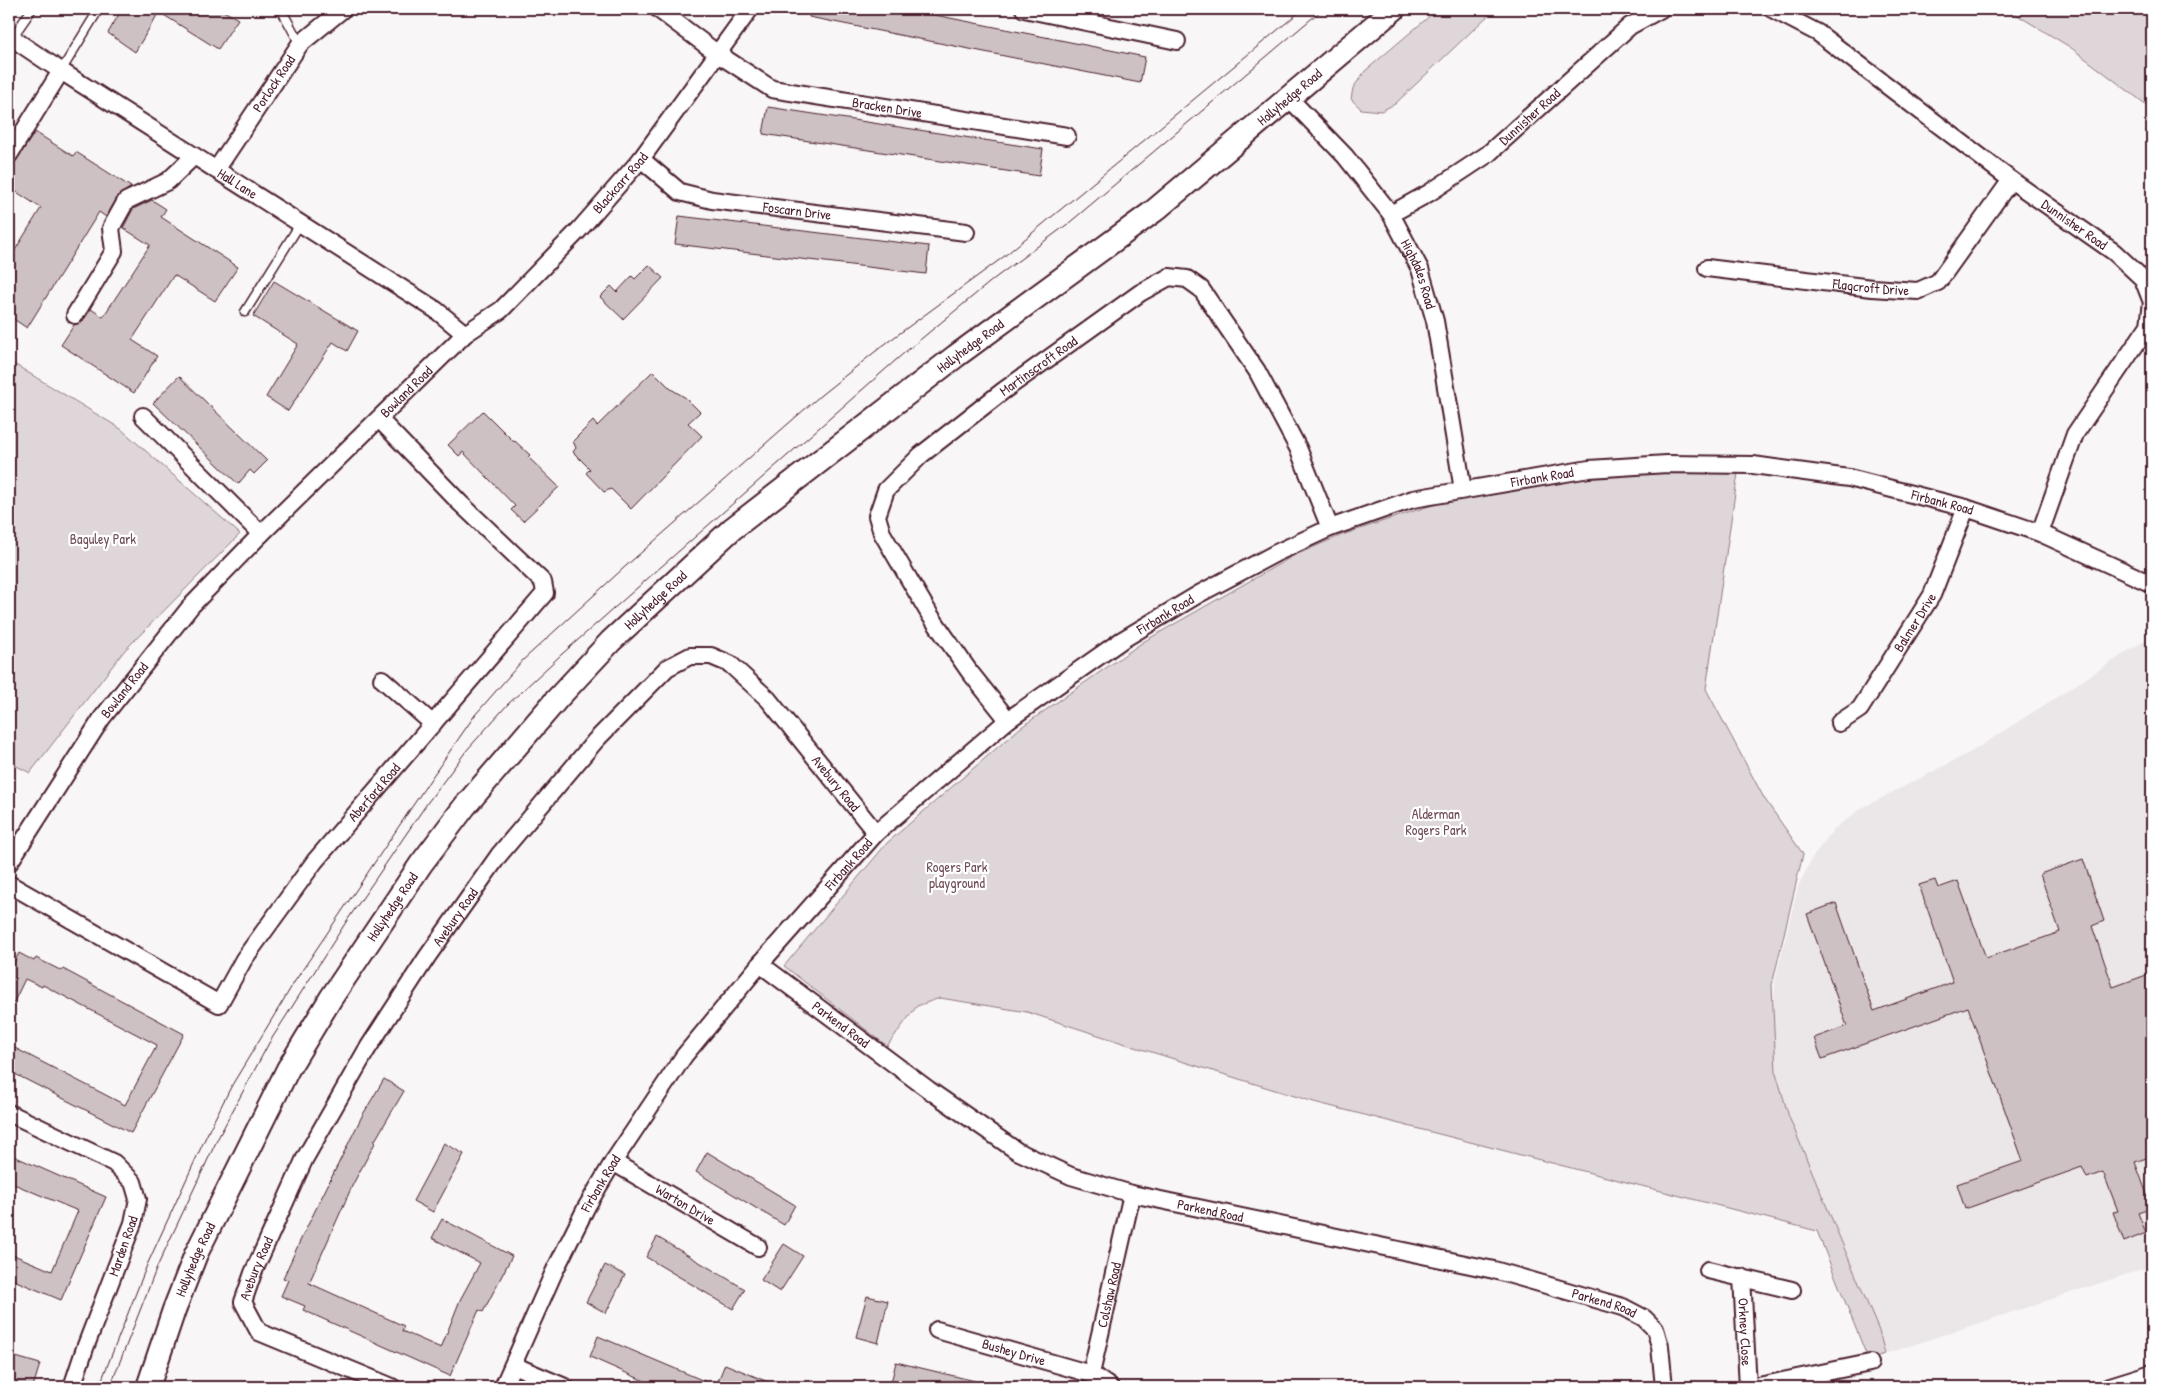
<svg xmlns="http://www.w3.org/2000/svg" width="2161" height="1396" font-family="'Patrick Hand',sans-serif">
<rect width="100%" height="100%" fill="#f8f6f7"/>
<filter id="ink" filterUnits="userSpaceOnUse"><feTurbulence type="fractalNoise" baseFrequency=".02" numOctaves="2"/><feDisplacementMap in="SourceGraphic" scale="10" xChannelSelector="R" yChannelSelector="G"/><feConvolveMatrix kernelMatrix="1 2 1 2 8 2 1 2 1" color-interpolation-filters="sRGB"/></filter>
<g filter="url(#ink)">
<path fill="#ebe6e8" d="M 2152,636 L 2152,1266 L 1885,1354 L 1879,1331 L 1789,1117 L 1776,1073 L 1773,1029 L 1775,981 L 1798,887 L 1812,858 L 1834,829 L 1864,807 L 1971,752 Z"/>
<path fill="#ded6d9" stroke="#947a82" d="M 1438,9 L 1495,9 L 1395,104 L 1381,111 L 1361,109 L 1351,99 L 1353,88 L 1365,71 Z
M 2007,9 L 2152,9 L 2152,109 L 2070,47 Z
M 14,364 L 121,429 L 240,534 L 124,651 L 30,773 L 9,762 L 9,371 Z
M 1627,471 L 1738,473 L 1706,689 L 1764,798 L 1803,854 L 1772,985 L 1776,1073 L 1789,1117 L 1879,1331 L 1885,1354 L 1868,1359 L 1817,1231 L 1314,1102 L 1135,1047 L 1027,1012 L 940,998 L 917,1006 L 887,1046 L 784,966 L 887,843 L 1020,728 L 1143,642 L 1295,555 L 1342,535 L 1456,497 Z"/>
<path fill="#cdc1c4" stroke="#4a1f2b" d="M 122,9 L 220,9 L 238,19 L 218,49 L 159,12 L 135,52 L 108,33 Z
M 810,9 L 905,9 L 1145,57 L 1140,83 L 809,17 Z
M 768,107 L 1043,149 L 1039,176 L 763,134 Z
M 35,132 L 73,156 L 76,152 L 131,187 L 118,196 L 106,217 L 99,212 L 27,328 L 9,316 L 9,260 L 41,208 L 9,187 L 9,171 Z
M 152,200 L 166,209 L 161,217 L 238,267 L 215,301 L 174,275 L 132,340 L 157,356 L 134,393 L 61,345 L 74,325 L 83,321 L 91,309 L 103,317 L 150,245 L 123,228 L 133,209 Z
M 679,216 L 929,246 L 926,274 L 675,244 Z
M 649,265 L 663,278 L 623,319 L 600,297 L 611,286 L 617,292 L 632,276 L 635,279 Z
M 274,281 L 358,331 L 347,351 L 333,342 L 288,411 L 266,397 L 298,344 L 253,316 Z
M 653,371 L 671,389 L 686,398 L 700,412 L 688,423 L 702,436 L 631,509 L 611,489 L 604,492 L 586,473 L 590,469 L 573,452 L 576,448 L 573,441 L 593,421 L 597,426 Z
M 179,376 L 267,461 L 254,474 L 250,470 L 238,484 L 153,403 Z
M 483,411 L 514,442 L 515,441 L 530,455 L 528,457 L 559,487 L 523,521 L 511,510 L 515,506 L 463,452 L 459,456 L 448,445 Z
M 2083,859 L 2104,921 L 2092,926 L 2113,987 L 2152,973 L 2152,1156 L 2135,1162 L 2152,1208 L 2138,1213 L 2146,1233 L 2124,1242 L 2113,1212 L 2118,1211 L 2103,1172 L 2087,1178 L 2082,1167 L 1965,1209 L 1957,1184 L 2023,1161 L 1968,1007 L 1822,1059 L 1814,1038 L 1847,1026 L 1807,914 L 1836,903 L 1874,1011 L 1953,982 L 1919,885 L 1935,880 L 1938,888 L 1958,881 L 1986,958 L 2060,932 L 2040,874 Z
M 19,953 L 34,961 L 36,958 L 62,971 L 63,969 L 184,1034 L 131,1133 L 9,1071 L 9,1045 L 125,1105 L 157,1045 L 43,985 L 42,987 L 25,979 L 9,1012 L 9,972 Z
M 384,1079 L 404,1091 L 374,1142 L 375,1143 L 353,1184 L 309,1283 L 404,1326 L 402,1331 L 441,1348 L 460,1300 L 480,1263 L 432,1238 L 442,1219 L 512,1256 L 483,1312 L 479,1310 L 450,1376 L 303,1310 L 305,1306 L 281,1296 L 288,1280 L 283,1278 L 301,1239 L 362,1116 Z
M 444,1143 L 464,1154 L 433,1212 L 413,1201 Z
M 707,1152 L 795,1205 L 784,1225 L 696,1172 Z
M 9,1154 L 106,1197 L 61,1300 L 9,1278 L 9,1253 L 52,1271 L 78,1211 L 9,1182 Z
M 657,1237 L 745,1289 L 733,1309 L 646,1257 Z
M 784,1244 L 803,1256 L 780,1292 L 761,1280 Z
M 605,1265 L 625,1275 L 606,1313 L 586,1302 Z
M 867,1296 L 888,1301 L 878,1343 L 856,1337 Z
M 598,1336 L 716,1386 L 725,1364 L 780,1387 L 658,1387 L 590,1357 Z
M 9,1355 L 40,1364 L 33,1387 L 11,1387 L 13,1380 L 9,1378 Z
M 896,1362 L 975,1381 L 975,1387 L 890,1387 Z"/>
<g fill="none" stroke-linecap="round" stroke-linejoin="round">
<g stroke="#4a1f2b" stroke-width="11">
<path id="lane" d="M 281,9 L 300,44
M 12,38 L 32,9
M 61,71 L 99,9
M 245,312 L 300,224"/>
</g>
<g stroke="#4a1f2b" stroke-width="20">
<g id="street">
<path id="s1" d="M 658,9 L 718,54 L 772,89 L 1067,136"/>
<path d="M 1024,9 L 1177,41"/>
<path id="s2" d="M 1772,9 L 1818,33 L 2011,180 L 2114,252 L 2143,279 L 2152,302 L 2149,325 L 2075,434 L 2040,533"/>
<path id="s3" d="M 9,36 L 61,71 L 436,310 L 465,334"/>
<path id="s4" d="M 1289,98 L 1345,156 L 1391,214 L 1420,269 L 1435,321 L 1463,490"/>
<path d="M 9,155 L 61,71"/>
<path id="s5" d="M 641,159 L 680,192 L 712,200 L 966,232"/>
<path id="s6" d="M 216,170 L 300,44 L 343,9"/>
<path id="s7" d="M 1391,214 L 1429,193 L 1488,154 L 1630,26 L 1661,9"/>
<path id="s8" d="M 1707,268 L 1872,288 L 1918,291 L 1938,282 L 2011,180"/>
<path d="M 75,315 L 114,251 L 111,228 L 126,201 L 168,181 L 194,156"/>
<path d="M 143,416 L 261,534"/>
<path d="M 382,679 L 433,724"/>
<path id="s9" d="M 1008,720 L 969,671 L 930,615 L 882,533 L 877,516 L 886,490 L 921,455 L 1003,391 L 1140,293 L 1169,277 L 1187,279 L 1201,289 L 1257,371 L 1298,448 L 1330,528"/>
<path id="s10" d="M 1839,723 L 1860,709 L 1932,595 L 1966,508"/>
<path id="s11" d="M 9,863 L 102,718 L 191,606 L 261,534 L 465,334 L 501,310 L 579,230 L 641,159 L 750,9"/>
<path id="s12" d="M 9,884 L 219,1004 L 244,959 L 315,861 L 545,593 L 543,582 L 460,503 L 379,419"/>
<path id="s13" d="M 760,964 L 929,1090 L 1017,1151 L 1071,1176 L 1132,1194 L 1494,1270 L 1623,1307 L 1644,1318 L 1655,1329 L 1660,1346 L 1664,1387"/>
<path d="M 9,1113 L 114,1163 L 133,1182 L 138,1199 L 133,1223 L 85,1348 L 72,1387"/>
<path id="s14" d="M 613,1162 L 758,1247"/>
<path d="M 1708,1270 L 1792,1290"/>
<path id="s15" d="M 1742,1277 L 1748,1387"/>
<path id="s16" d="M 937,1330 L 1091,1374"/>
<path d="M 513,1365 L 565,1387"/>
<path id="s17" d="M 392,1387 L 259,1332 L 243,1302 L 253,1273 L 305,1158 L 366,1051 L 427,957 L 499,855 L 596,740 L 667,668 L 690,656 L 711,656 L 730,664 L 768,699 L 876,833"/>
<path id="s18" d="M 503,1387 L 554,1272 L 587,1206 L 613,1162 L 684,1056 L 760,964 L 876,833 L 1008,720 L 1122,640 L 1199,594 L 1276,553 L 1330,528 L 1413,499 L 1589,469 L 1667,464 L 1753,465 L 1849,478 L 1966,508 L 2040,533 L 2152,584"/>
<path id="s19" d="M 1110,1387 L 1091,1374 L 1132,1194"/>
<path d="M 1754,1387 L 1870,1363"/>
<path d="M 2107,1387 L 2152,1373"/>
</g>
</g>
<g stroke="#4a1f2b" stroke-width="26">
<g id="secondary">
<path id="s20" d="M 148,1387 L 174,1310 L 196,1254 L 288,1069 L 331,998 L 421,864 L 465,806 L 557,699 L 611,641 L 732,529 L 956,356 L 1154,211 L 1394,9"/>
</g>
</g>
<use href="#lane" stroke="#fff" stroke-width="8"/>
<use href="#street" stroke="#fff" stroke-width="16"/>
<use href="#secondary" stroke="#fff" stroke-width="22"/>
<path stroke="#4a1f2b" stroke-width="1" d="M 99,1387 L 147,1265 L 210,1128 L 232,1085 L 295,981 L 432,777 L 475,715 L 522,661 L 627,565 L 821,395 L 881,347 L 1002,258 L 1303,9
M 110,1387 L 157,1267 L 218,1138 L 269,1043 L 346,922 L 428,802 L 467,750 L 508,704 L 562,654 L 904,353 L 995,278 L 1069,223 L 1323,9"/>
</g>
</g>
<g text-anchor="middle" stroke-width="4.5" stroke-linejoin="round" paint-order="stroke">
<g font-size="14" fill="#4a1f2b" stroke="#fff">
<text dy="5" stroke="none"><textPath href="#s6" startOffset="104">Porlock Road</textPath></text>
<text dy="5" stroke="none"><textPath href="#s20" startOffset="1756">Hollyhedge Road</textPath></text>
<text dy="5" stroke="none"><textPath href="#s1" startOffset="256">Bracken Drive</textPath></text>
<text dy="5" stroke="none"><textPath href="#s7" startOffset="170">Dunnisher Road</textPath></text>
<text dy="5" stroke="none"><textPath href="#s11" startOffset="919">Blackcarr Road</textPath></text>
<text dy="5" stroke="none"><textPath href="#s3" startOffset="272">Hall Lane</textPath></text>
<text dy="5" stroke="none"><textPath href="#s5" startOffset="170">Foscarn Drive</textPath></text>
<text dy="5" stroke="none"><textPath href="#s2" startOffset="372">Dunnisher Road</textPath></text>
<text dy="5" stroke="none"><textPath href="#s4" startOffset="221">Highdales Road</textPath></text>
<text dy="5" stroke="none"><textPath href="#s8" startOffset="165">Flagcroft Drive</textPath></text>
<text dy="5" stroke="none"><textPath href="#s20" startOffset="1351">Hollyhedge Road</textPath></text>
<text dy="5" stroke="none"><textPath href="#s9" startOffset="468">Martinscroft Road</textPath></text>
<text dy="5" stroke="none"><textPath href="#s11" startOffset="619">Bowland Road</textPath></text>
<text dy="5" stroke="none"><textPath href="#s18" startOffset="1441">Firbank Road</textPath></text>
<text dy="5" stroke="none"><textPath href="#s18" startOffset="1846">Firbank Road</textPath></text>
<text dy="5" stroke="none"><textPath href="#s20" startOffset="946">Hollyhedge Road</textPath></text>
<text dy="5" stroke="none"><textPath href="#s18" startOffset="1036">Firbank Road</textPath></text>
<text dy="5" stroke="none"><textPath href="#s10" startOffset="128">Balmer Drive</textPath></text>
<text dy="5" stroke="none"><textPath href="#s11" startOffset="208">Bowland Road</textPath></text>
<text dy="5" stroke="none"><textPath href="#s17" startOffset="1174">Avebury Road</textPath></text>
<text dy="5" stroke="none"><textPath href="#s12" startOffset="505">Aberford Road</textPath></text>
<text dy="5" stroke="none"><textPath href="#s18" startOffset="631">Firbank Road</textPath></text>
<text dy="5" stroke="none"><textPath href="#s20" startOffset="541">Hollyhedge Road</textPath></text>
<text dy="5" stroke="none"><textPath href="#s17" startOffset="619">Avebury Road</textPath></text>
<text dy="5" stroke="none"><textPath href="#s13" startOffset="101">Parkend Road</textPath></text>
<text dy="5" stroke="none"><textPath href="#s18" startOffset="226">Firbank Road</textPath></text>
<text dy="5" stroke="none"><textPath href="#s14" startOffset="84">Warton Drive</textPath></text>
<text dy="5" stroke="none"><textPath href="#s13" startOffset="521">Parkend Road</textPath></text>
<text transform="translate(123 1246) rotate(-71)" y="5">Marden Road</text>
<text dy="5" stroke="none"><textPath href="#s20" startOffset="136">Hollyhedge Road</textPath></text>
<text dy="5" stroke="none"><textPath href="#s17" startOffset="214">Avebury Road</textPath></text>
<text dy="5" stroke="none"><textPath href="#s19" startOffset="104">Colshaw Road</textPath></text>
<text dy="5" stroke="none"><textPath href="#s13" startOffset="926">Parkend Road</textPath></text>
<text dy="5" stroke="none"><textPath href="#s15" startOffset="55">Orkney Close</textPath></text>
<text dy="5" stroke="none"><textPath href="#s16" startOffset="80">Bushey Drive</textPath></text>
</g>
<g font-size="14" fill="#6f4d56" stroke="#fff">
<text x="103" y="544">Baguley Park</text>
<text x="1436" y="819">Alderman<tspan x="1436" dy="16">Rogers Park</tspan></text>
<text x="957" y="872">Rogers Park<tspan x="957" dy="16">playground</tspan></text>
</g>
</g>
<rect width="2161" height="1396" fill="none" stroke="#fff" stroke-width="30"/>
<rect x="15" y="15" width="2131" height="1366" fill="none" stroke="#4a1f2b" stroke-width="2" filter="url(#ink)"/>
</svg>
